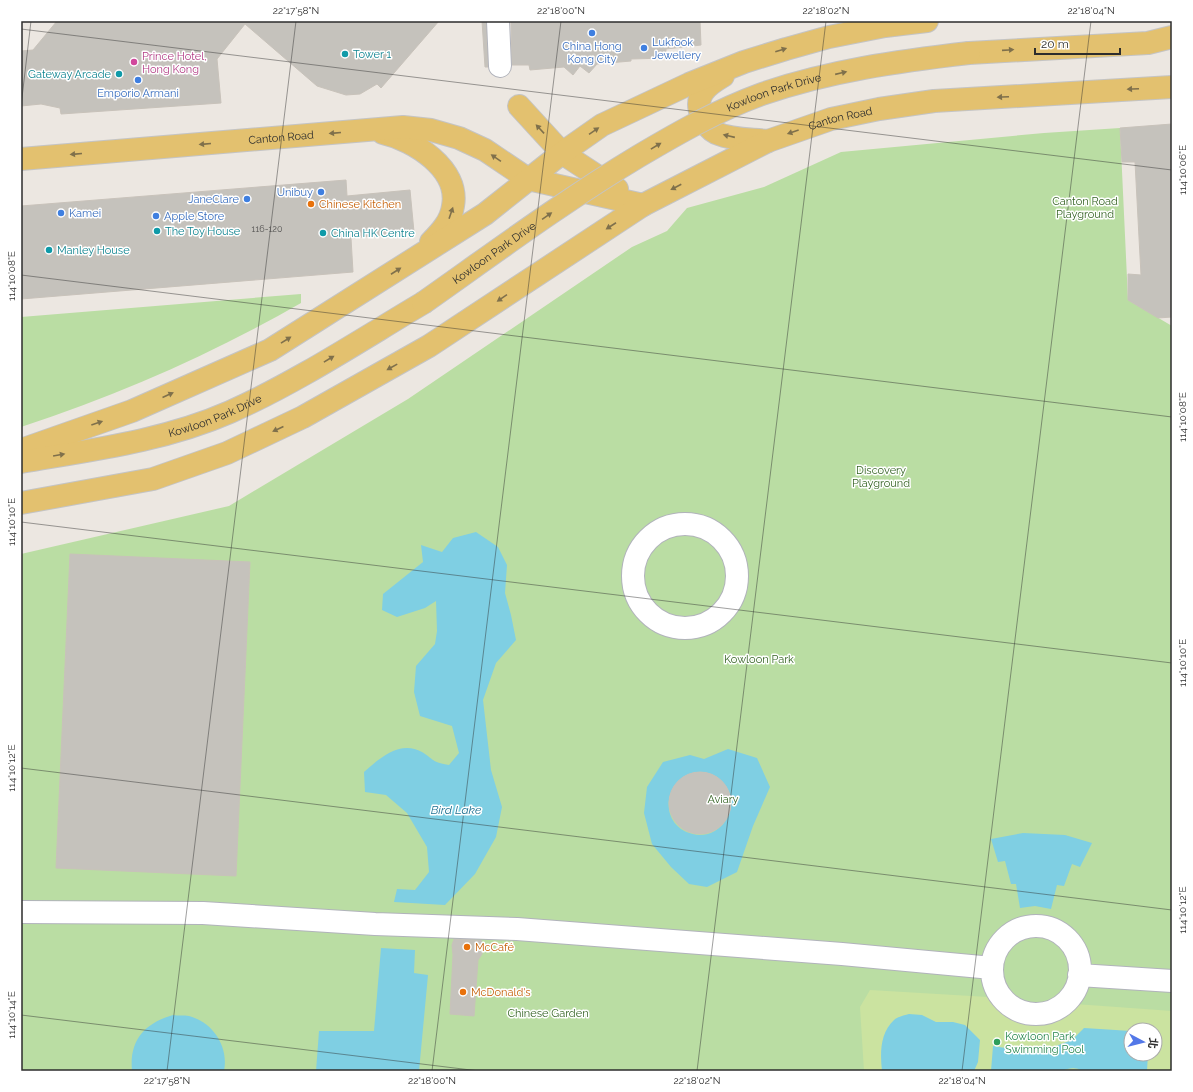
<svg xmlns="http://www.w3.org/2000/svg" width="1193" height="1092" font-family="Raleway,'Noto Sans TC',sans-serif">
<rect width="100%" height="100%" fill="#ece7e1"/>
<path fill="#badda3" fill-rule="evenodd" d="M 1120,128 L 1128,300 L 1172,326 L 1172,1071 L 21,1071 L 21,554 L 229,506 L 408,399 L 632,247 L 667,231 L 687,208 L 764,187 L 841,152 L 1044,133 ZM 1131,1030 L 1155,1030 L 1155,1054 L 1131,1054 Z
M 301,294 L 301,303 C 210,355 121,394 21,427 L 21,317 Z"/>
<path fill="#cbe3a0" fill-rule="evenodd" d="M 870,990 L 988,997 C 1014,1029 1045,1036 1075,1004 L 1172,1011 L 1172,1071 L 864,1071 L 860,1007 ZM 1131,1030 L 1155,1030 L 1155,1054 L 1131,1054 Z"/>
<path fill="#7fcfe3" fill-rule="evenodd" d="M 476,532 L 498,547 L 507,565 L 505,593 L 511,615 L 516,640 L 496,663 L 483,700 L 491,770 L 502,807 L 496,837 L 475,874 L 445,905 L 394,902 L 397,889 L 415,890 L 429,872 L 427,847 L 407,813 L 386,795 L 365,792 L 364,772 C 380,758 400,740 422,752 C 435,760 431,762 449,765 L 459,753 L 452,726 L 420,716 L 414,692 L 416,666 L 435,644 L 437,631 L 436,601 L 425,608 L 397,617 L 382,610 L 383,594 L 423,562 L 421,545 L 442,552 L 453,538 Z
M 728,749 L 757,758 L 770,787 L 753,826 L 737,872 L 707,887 L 689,884 L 671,867 L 652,844 L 644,813 L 647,787 L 663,762 L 690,755 L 704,759 ZM 701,772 C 725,776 740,798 725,821 C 720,829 711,835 700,835 C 659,833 657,778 701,772 Z
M 1023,833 L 1065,835 L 1092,843 L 1080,867 L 1072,864 L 1064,886 L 1057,885 L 1051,909 L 1035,906 L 1020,908 L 1016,884 L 1011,884 L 1005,861 L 998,862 L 991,839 Z
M 381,948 L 415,950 L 414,973 L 428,975 L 419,1071 L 316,1071 L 319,1031 L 374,1031 Z
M 909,1014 L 922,1015 L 936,1022 L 953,1022 L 965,1025 L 980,1040 L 978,1062 L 974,1071 L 882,1071 C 880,1053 880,1033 894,1020 C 897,1017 905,1015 909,1014 Z
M 173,1015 C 178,1016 184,1015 189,1016 C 213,1022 229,1047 224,1071 L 132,1071 C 129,1040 145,1023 173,1015 Z
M 1084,1028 L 1131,1031 L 1131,1054 L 1148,1054 L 1147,1071 L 1082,1071 C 1076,1067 1069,1068 1062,1071 L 991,1071 L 993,1046 L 1037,1053 L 1072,1040 Z"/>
<path fill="#c5c2bc" stroke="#c8c2ba" d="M 57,21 L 439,21 L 381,88 L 377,84 L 360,94 L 346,95 L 317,86 L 245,24 L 217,59 L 221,103 L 61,114 L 60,108 L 41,104 L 21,106 L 21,51 L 33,50 Z
M 482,21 L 486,21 L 488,67 L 485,67 Z
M 511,21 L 700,21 L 701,45 L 666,49 L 666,58 L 631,59 L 631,61 L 597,64 L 589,73 L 580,66 L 573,75 L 564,67 L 530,70 L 529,65 L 512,65 Z
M 1172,124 L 1172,317 L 1158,318 L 1128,300 L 1128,274 L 1141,275 L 1135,162 L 1122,162 L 1120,128 Z
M 346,180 L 347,196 L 410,190 L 414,232 L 351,238 L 353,272 L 21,299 L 21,206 Z
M 70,554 L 250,562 L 236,876 L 56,868 Z
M669 803a31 31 0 1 1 62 0a31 31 0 1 1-62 0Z
M 454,939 L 481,940 L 482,944 L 482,954 L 478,960 L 474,1016 L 450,1014 L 453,955 L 452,945 Z"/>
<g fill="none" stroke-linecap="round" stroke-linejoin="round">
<g stroke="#b1b3bb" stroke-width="24">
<path id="minor" d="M 498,21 L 500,66
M633 576a52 52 0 1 1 104 0a52 52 0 1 1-104 0Z
M 21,912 L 203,913 L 375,924 L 517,929 L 842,954 L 992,968
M992 970a44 44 0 1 1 88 0a44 44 0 1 1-88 0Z
M 1079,975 L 1172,981"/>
</g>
<g stroke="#c4c4c4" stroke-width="24">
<g id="major">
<path d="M 969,53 L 1148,43 L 1172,37"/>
<path d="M 723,76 C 706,86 693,96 702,117 C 704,123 710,130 716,133 C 732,140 751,139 768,141"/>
<path d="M 519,106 L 562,153 L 617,189"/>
<path d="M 383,133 C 414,140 460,169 453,206 C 451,221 441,232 431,242"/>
<path id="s1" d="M 21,159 L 403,127 L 431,130 L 459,138 L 485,150 L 528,179 L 643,205"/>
<path d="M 21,450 L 132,411 L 270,350 L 485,214 L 562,153 L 602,125 L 689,84 L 744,62 L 786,49 L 829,37 L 885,26 L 927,21"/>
<path id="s2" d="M 21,462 C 91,450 164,441 230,412 C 297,382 359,341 423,303"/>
<path id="s3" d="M 21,503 L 153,479 L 227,453 L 303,417 L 429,346 L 643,205 L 768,141 L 831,119 L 879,109 L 934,101 L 1172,87"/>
</g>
</g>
<use href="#minor" stroke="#fff" stroke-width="22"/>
<use href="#major" stroke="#e3c16f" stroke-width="22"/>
<g stroke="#c4c4c4" stroke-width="24" stroke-linecap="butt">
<g id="major-bridge">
<path id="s4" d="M 423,303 C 494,253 564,201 639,156 C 678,133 718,110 762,94 C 828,71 899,61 969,53"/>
</g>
</g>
<use href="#major-bridge" stroke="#e3c16f" stroke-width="22"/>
</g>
<defs><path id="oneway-solid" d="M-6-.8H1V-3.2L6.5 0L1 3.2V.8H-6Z"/></defs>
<g fill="#7f704b">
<use href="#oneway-solid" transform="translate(781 50) rotate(-18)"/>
<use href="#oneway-solid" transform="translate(1008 50) rotate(-4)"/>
<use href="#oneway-solid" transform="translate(841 73) rotate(-13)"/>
<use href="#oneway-solid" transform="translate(1133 89) rotate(177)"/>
<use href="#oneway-solid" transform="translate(1003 97) rotate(177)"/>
<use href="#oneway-solid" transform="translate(540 129) rotate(-133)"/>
<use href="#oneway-solid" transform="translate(594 131) rotate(-34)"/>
<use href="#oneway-solid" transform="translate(793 132) rotate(161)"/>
<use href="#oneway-solid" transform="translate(335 133) rotate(175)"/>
<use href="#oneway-solid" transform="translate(729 136) rotate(-167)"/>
<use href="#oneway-solid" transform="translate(205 144) rotate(175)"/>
<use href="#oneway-solid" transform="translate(656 146) rotate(-31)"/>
<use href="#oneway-solid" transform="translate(76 154) rotate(175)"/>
<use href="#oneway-solid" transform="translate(496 158) rotate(-146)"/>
<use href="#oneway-solid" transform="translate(676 187) rotate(152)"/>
<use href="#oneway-solid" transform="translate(451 213) rotate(-71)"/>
<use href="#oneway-solid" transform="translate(547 216) rotate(-35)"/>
<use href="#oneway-solid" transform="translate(611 226) rotate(147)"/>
<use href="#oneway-solid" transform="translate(396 271) rotate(-33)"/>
<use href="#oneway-solid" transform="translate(502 298) rotate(146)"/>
<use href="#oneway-solid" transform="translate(286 340) rotate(-32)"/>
<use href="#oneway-solid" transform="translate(329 359) rotate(-31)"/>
<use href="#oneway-solid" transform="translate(392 367) rotate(151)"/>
<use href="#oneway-solid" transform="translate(168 395) rotate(-24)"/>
<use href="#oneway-solid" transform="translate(97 423) rotate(-19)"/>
<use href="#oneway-solid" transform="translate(278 429) rotate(155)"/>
<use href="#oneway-solid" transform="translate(59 455) rotate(-10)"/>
</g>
<path fill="none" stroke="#2d2d2d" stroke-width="1" stroke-opacity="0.45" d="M 21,29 L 1172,170M 21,106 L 31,21M 21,275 L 1172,417M 21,522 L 1172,663M 21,768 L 1172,910M 21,1015 L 479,1071M 167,1071 L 296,21M 432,1071 L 561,21M 697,1071 L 826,21M 962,1071 L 1091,21"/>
<g fill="#3f7fe0" stroke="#fff" stroke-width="1.5">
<circle cx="592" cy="33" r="4"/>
<circle cx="644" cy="48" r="4"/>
<circle cx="138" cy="80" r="4"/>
<circle cx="321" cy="192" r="4"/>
<circle cx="247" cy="199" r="4"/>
<circle cx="61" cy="213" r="4"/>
<circle cx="156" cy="216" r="4"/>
</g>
<g fill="#0f9aa8" stroke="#fff" stroke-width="1.5">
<circle cx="345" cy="54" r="4"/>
<circle cx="119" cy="74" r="4"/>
<circle cx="157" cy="231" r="4"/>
<circle cx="323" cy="233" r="4"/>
<circle cx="49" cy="250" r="4"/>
</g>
<circle fill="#d1479c" stroke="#fff" stroke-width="1.5" cx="134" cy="62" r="4"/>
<g fill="#e8710a" stroke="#fff" stroke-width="1.5">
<circle cx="311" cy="204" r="4"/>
<circle cx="467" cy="947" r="4"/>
<circle cx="463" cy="992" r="4"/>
</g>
<circle fill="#2e9e5b" stroke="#fff" stroke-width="1.5" cx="997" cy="1042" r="4"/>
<g text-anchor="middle" stroke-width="3" stroke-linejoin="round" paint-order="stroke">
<g font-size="9" fill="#535251">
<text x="267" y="232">116-120</text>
</g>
<g font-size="11" fill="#366cbe" stroke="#fff" text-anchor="start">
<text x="652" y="46">Lukfook<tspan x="652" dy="13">Jewellery</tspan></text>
<text x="592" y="50" text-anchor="middle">China Hong<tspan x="592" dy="13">Kong City</tspan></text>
<text x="138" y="97" text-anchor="middle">Emporio Armani</text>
<text x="313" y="196" text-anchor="end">Unibuy</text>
<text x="239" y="203" text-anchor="end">JaneClare</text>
<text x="69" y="217">Kamei</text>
<text x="164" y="220">Apple Store</text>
</g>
<g font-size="11" fill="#0d838f" stroke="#fff" text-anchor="start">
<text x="353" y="58">Tower 1</text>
<text x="111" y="78" text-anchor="end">Gateway Arcade</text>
<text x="165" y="235">The Toy House</text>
<text x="331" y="237">China HK Centre</text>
<text x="57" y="254">Manley House</text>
</g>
<g font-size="11" fill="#b23c85" stroke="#fff" text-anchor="start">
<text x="142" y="60">Prince Hotel,<tspan x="142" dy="13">Hong Kong</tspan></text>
</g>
<g font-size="11" fill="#2d2d2d" stroke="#fff">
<text dy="4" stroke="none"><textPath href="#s4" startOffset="411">Kowloon Park Drive</textPath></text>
<text dy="4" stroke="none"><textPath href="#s3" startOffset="914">Canton Road</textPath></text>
<text dy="4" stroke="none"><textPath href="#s1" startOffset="261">Canton Road</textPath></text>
<text dy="4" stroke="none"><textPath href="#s4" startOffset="87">Kowloon Park Drive</textPath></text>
<text dy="4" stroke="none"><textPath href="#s2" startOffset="200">Kowloon Park Drive</textPath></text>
</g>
<g font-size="11" fill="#346323" stroke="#fff">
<text x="1085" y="205">Canton Road<tspan x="1085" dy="13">Playground</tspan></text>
<text x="881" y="474">Discovery<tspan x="881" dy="13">Playground</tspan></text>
<text x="759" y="663">Kowloon Park</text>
<text x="723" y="803">Aviary</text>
<text x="548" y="1017">Chinese Garden</text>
</g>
<g font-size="11" fill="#c56008" stroke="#fff" text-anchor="start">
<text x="319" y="208">Chinese Kitchen</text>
<text x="475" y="951">McCafé</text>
<text x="471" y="996">McDonald's</text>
</g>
<g font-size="11" fill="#27864d" stroke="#fff" text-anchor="start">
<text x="1005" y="1040">Kowloon Park<tspan x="1005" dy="13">Swimming Pool</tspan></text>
</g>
<g font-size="12" font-style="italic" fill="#1c7091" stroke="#fff">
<text x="456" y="814">Bird Lake</text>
</g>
</g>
<rect width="1193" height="1092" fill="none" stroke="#ffffff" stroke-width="44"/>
<g transform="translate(1143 1042) rotate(97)"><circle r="19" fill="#ffffff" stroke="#ababab"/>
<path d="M0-3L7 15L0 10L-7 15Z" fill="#5378e8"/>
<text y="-6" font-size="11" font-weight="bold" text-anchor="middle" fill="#2d2d2d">北</text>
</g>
<path d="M1035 48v6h85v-6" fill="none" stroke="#2d2d2d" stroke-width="2"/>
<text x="1041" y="48" font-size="12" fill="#2d2d2d" stroke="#ffffff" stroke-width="3" paint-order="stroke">20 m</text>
<rect x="22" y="22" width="1149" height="1048" fill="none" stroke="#2d2d2d" stroke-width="1.5"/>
<g font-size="10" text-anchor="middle" fill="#2d2d2d">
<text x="296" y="14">22°17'58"N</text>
<text x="561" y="14">22°18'00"N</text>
<text x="826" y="14">22°18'02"N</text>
<text x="1091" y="14">22°18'04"N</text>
<text transform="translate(1182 170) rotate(-90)" y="4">114°10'06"E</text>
<text transform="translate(11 276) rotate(-90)" y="4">114°10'08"E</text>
<text transform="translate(1182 417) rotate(-90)" y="4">114°10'08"E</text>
<text transform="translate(11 522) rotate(-90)" y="4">114°10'10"E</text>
<text transform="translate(1182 663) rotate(-90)" y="4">114°10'10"E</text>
<text transform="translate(11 768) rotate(-90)" y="4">114°10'12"E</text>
<text transform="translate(1182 910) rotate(-90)" y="4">114°10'12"E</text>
<text transform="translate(11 1015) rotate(-90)" y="4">114°10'14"E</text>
<text x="167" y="1084">22°17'58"N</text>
<text x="432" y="1084">22°18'00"N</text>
<text x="697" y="1084">22°18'02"N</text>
<text x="962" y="1084">22°18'04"N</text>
</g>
</svg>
